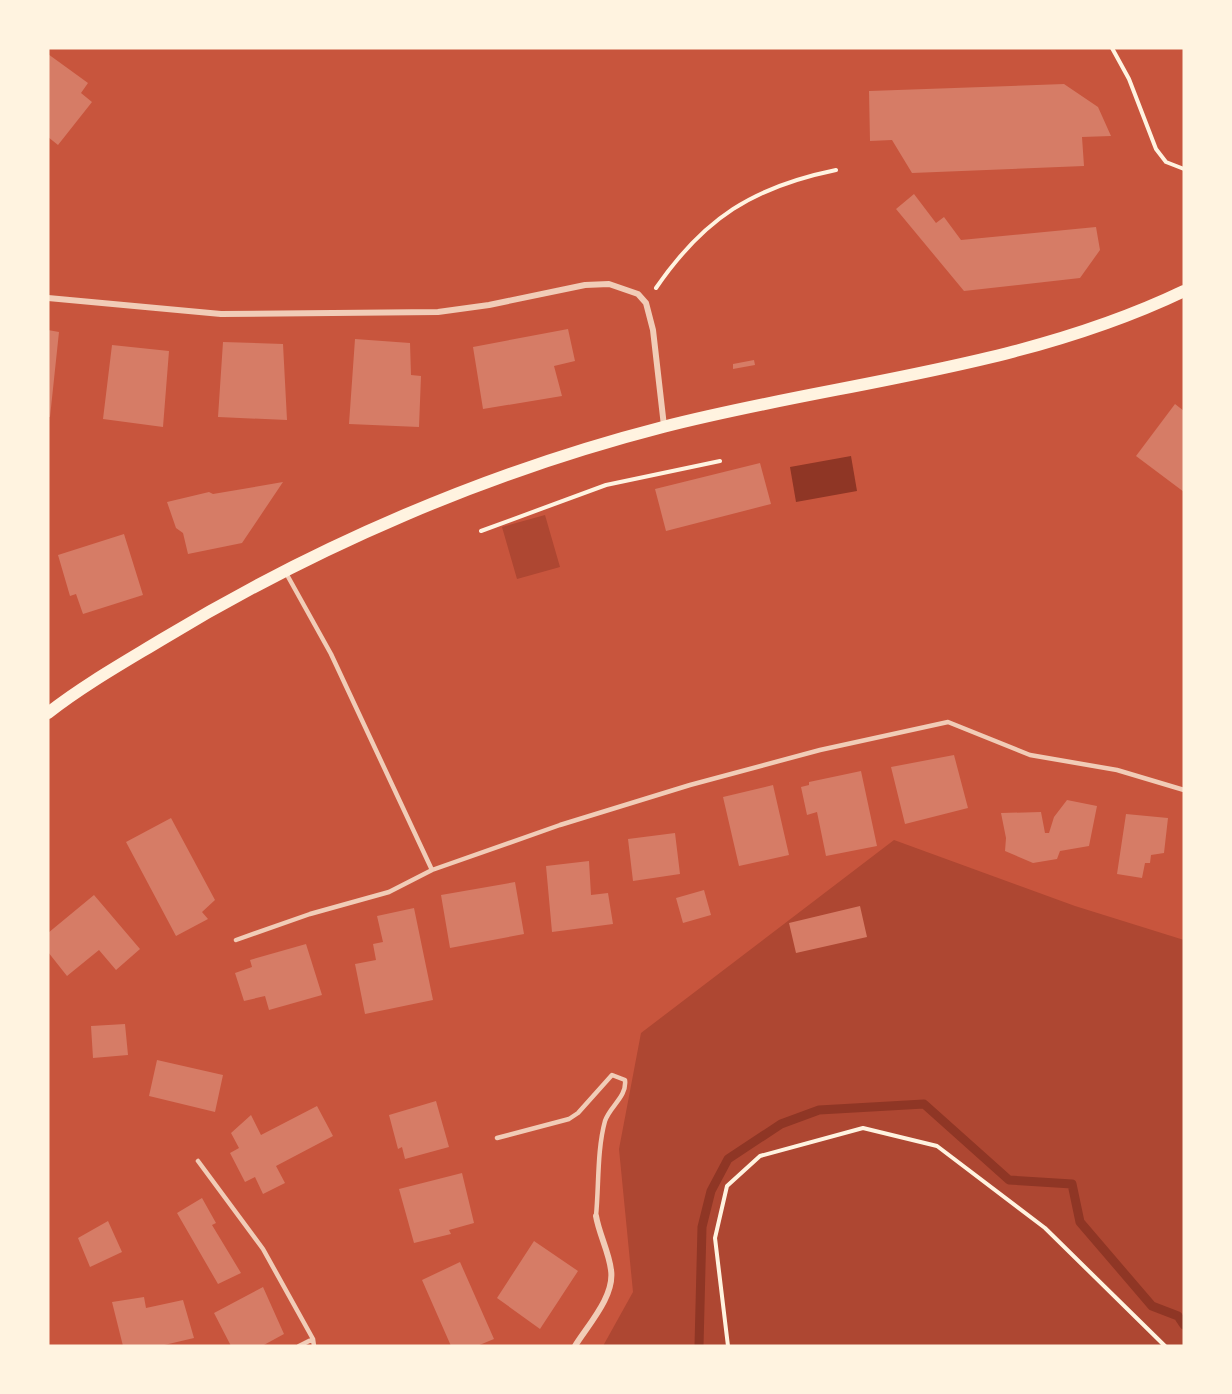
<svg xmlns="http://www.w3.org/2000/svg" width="1232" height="1394" font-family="'Archivo Narrow',sans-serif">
<rect width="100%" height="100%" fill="#c8553d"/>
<path fill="#ae4732" d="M 545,515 L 560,567 L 517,579 L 502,527 Z
M 894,840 L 1075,906 L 1184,940 L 1184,1346 L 603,1346 L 633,1292 L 619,1149 L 641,1033 Z"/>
<path fill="#8f3625" d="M 851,456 L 857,491 L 796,502 L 790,467 Z"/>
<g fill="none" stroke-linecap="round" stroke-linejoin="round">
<path stroke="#8f3625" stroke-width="9" d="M 699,1346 L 702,1227 L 711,1191 L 728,1159 L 781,1124 L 819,1110 L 924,1104 L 1009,1180 L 1072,1184 L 1080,1222 L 1152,1306 L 1178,1316 L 1184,1325"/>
</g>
<path fill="#d67c66" d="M 48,54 L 88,83 L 81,93 L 92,102 L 58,145 L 48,137 Z
M 1064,84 L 1098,107 L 1111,136 L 1082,137 L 1084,166 L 912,173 L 892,140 L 870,141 L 869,91 Z
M 914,194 L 936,223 L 944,217 L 961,240 L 1096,227 L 1100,250 L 1080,278 L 964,291 L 896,209 Z
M 568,329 L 575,361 L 554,366 L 562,396 L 483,409 L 473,347 Z
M 48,330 L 59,332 L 50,417 L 48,417 Z
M 355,339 L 410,343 L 411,375 L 421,376 L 419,427 L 349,424 Z
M 223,342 L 283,344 L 287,420 L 218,417 Z
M 112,345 L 169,351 L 163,427 L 103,419 Z
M 754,360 L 755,365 L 733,369 L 733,364 Z
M 1175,404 L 1184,411 L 1184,492 L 1136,456 Z
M 760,463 L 771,504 L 666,531 L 655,489 Z
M 283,482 L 242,543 L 188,554 L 183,533 L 176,528 L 167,502 L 209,492 L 213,494 Z
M 124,534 L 143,595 L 83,614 L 76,594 L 70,596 L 58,555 Z
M 954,755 L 968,808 L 905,824 L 891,767 Z
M 861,771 L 877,846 L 826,856 L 817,812 L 807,815 L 801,787 L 809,785 L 809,782 Z
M 773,785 L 789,855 L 739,866 L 723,797 Z
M 1067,800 L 1097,806 L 1089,846 L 1060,851 L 1057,859 L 1033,863 L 1005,851 L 1006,838 L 1001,813 L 1041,812 L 1045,833 L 1049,833 L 1054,817 Z
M 1126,814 L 1168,818 L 1164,853 L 1151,855 L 1150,863 L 1145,863 L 1142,878 L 1117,874 Z
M 171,818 L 215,900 L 202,912 L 208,919 L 176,936 L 126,842 Z
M 675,833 L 680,874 L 633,881 L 628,839 Z
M 589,861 L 591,895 L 608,893 L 613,924 L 552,932 L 546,866 Z
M 515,882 L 524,934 L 450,948 L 441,895 Z
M 704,890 L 711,915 L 683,923 L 676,898 Z
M 94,895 L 140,949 L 116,970 L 99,950 L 67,976 L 48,952 L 48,933 Z
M 860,906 L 867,937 L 796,953 L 789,923 Z
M 414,908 L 433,1000 L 365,1014 L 355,964 L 376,960 L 373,944 L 383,942 L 377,916 Z
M 306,944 L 322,995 L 269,1010 L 265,996 L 244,1001 L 235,973 L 252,967 L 250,960 Z
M 125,1024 L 128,1055 L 93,1058 L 91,1026 Z
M 157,1060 L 223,1075 L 215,1112 L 149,1096 Z
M 436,1101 L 449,1147 L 405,1159 L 402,1147 L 398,1149 L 389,1115 Z
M 317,1106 L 333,1136 L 276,1166 L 285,1183 L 263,1194 L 255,1177 L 245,1182 L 230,1153 L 239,1148 L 231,1133 L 251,1115 L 261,1135 Z
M 462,1173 L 474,1223 L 449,1230 L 451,1234 L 414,1243 L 399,1189 Z
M 202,1198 L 216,1223 L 212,1225 L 241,1273 L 218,1284 L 177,1213 Z
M 108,1221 L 122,1252 L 90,1267 L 78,1238 Z
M 534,1241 L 578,1271 L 540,1329 L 497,1298 Z
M 460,1262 L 494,1339 L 477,1346 L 451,1346 L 422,1280 Z
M 263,1287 L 284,1334 L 262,1346 L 231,1346 L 214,1313 Z
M 144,1297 L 146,1308 L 183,1300 L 194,1338 L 160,1346 L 123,1346 L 112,1302 Z"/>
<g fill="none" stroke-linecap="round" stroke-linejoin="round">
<path stroke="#fff3e0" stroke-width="4" d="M 1112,48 L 1129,79 L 1156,149 L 1166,162 L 1184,169
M 656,288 C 704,218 753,187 836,170
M 481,531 L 606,485 L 720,461
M 728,1346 L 715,1238 L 727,1186 L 760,1156 L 863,1128 L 937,1146 L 1045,1228 L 1165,1346"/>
<path stroke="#f1ccb7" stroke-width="4.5" d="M 286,573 L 331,654 L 432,870
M 236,940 L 310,914 L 389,892 L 432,870 L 560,825 L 690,785 L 820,750 L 948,722 L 1030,755 L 1117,770 L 1184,790
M 497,1138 L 569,1119 L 578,1113 L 612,1075 L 625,1080 C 627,1097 610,1106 605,1121 C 597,1150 599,1185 596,1216
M 198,1161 L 263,1249 L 313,1339 L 314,1346
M 299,1346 L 313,1339"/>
<path stroke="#f1ccb7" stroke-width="6" d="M 48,298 L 221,314 L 438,312 L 489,305 L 585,285 L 609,284 L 638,294 L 646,303 L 653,330 L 664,426
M 575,1346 C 588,1325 615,1296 611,1270 C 609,1252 599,1234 596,1216"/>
<path stroke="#fff3e0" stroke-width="12" d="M 48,713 C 84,685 123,663 161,640 C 316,546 488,472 663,427 C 837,382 1019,370 1184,291"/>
</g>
<rect width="1232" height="1394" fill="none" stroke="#fff3e0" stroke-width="99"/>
</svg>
